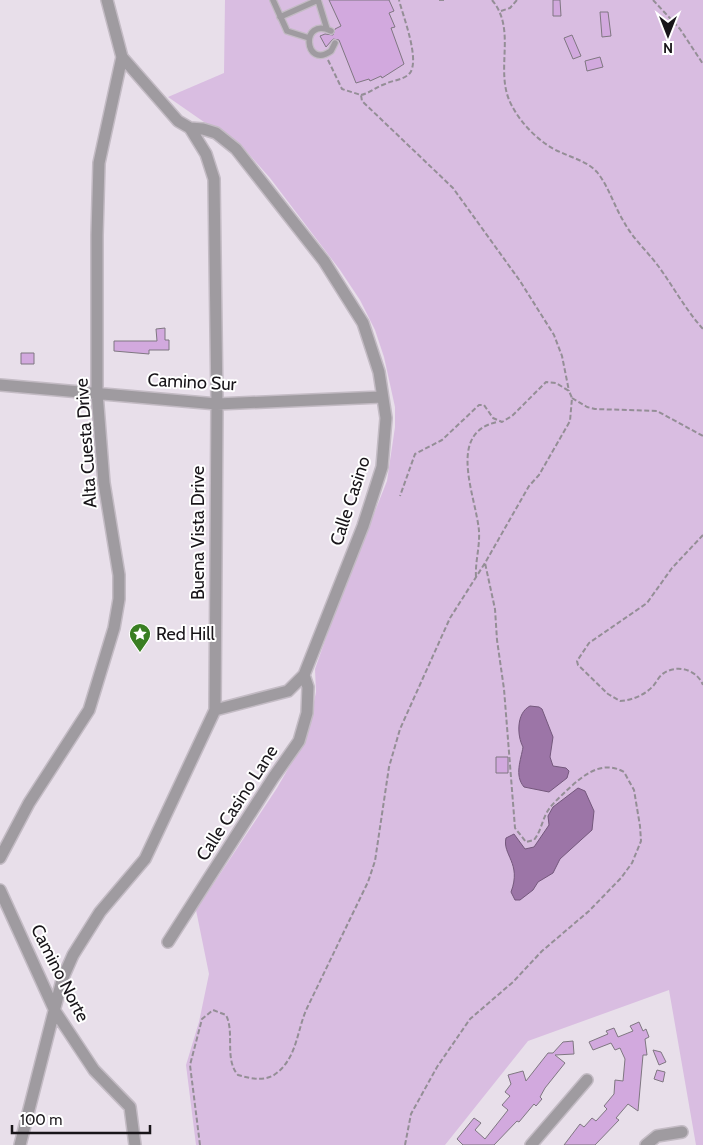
<svg xmlns="http://www.w3.org/2000/svg" width="703" height="1145" font-family="Cabin,sans-serif">
<rect width="100%" height="100%" fill="#e8dfea"/>
<path fill="#d9bde1" d="M 225,0 L 703,0 L 703,1145 L 696,1145 L 669,990 L 528,1041 L 445,1145 L 196,1145 L 186,1065 L 199,1022 L 209,974 L 196,910 L 277,788 L 307,736 L 316,692 L 315,669 L 335,612 L 387,481 L 395,427 L 395,407 L 384,357 L 375,330 L 360,300 L 340,270 L 270,178 L 247,152 L 223,131 L 204,122 L 168,97 L 224,73 Z"/>
<path fill="#9c75a7" stroke="#74587c" d="M 530,706 L 539,707 L 542,709 L 553,737 L 550,757 L 553,766 L 566,768 L 569,771 L 567,778 L 549,792 L 524,787 C 514,775 521,760 523,747 C 517,736 516,713 530,706 Z
M 578,788 L 585,791 L 594,811 L 592,830 L 560,859 L 553,873 L 538,882 L 533,890 L 520,900 L 515,900 L 511,892 C 522,863 502,855 506,838 L 514,834 L 525,849 L 534,847 L 549,825 L 548,816 L 553,807 Z"/>
<path fill="#d2a9de" stroke="#7f7781" d="M 329,0 L 389,0 L 394,11 L 389,13 L 395,27 L 391,28 L 404,64 L 382,78 L 381,76 L 370,81 L 369,79 L 356,83 L 339,40 L 333,39 L 326,47 L 320,36 L 325,34 L 333,35 L 335,29 L 341,26 Z
M 553,0 L 560,0 L 561,16 L 553,16 Z
M 600,12 L 608,12 L 611,36 L 602,37 Z
M 572,35 L 581,56 L 573,59 L 564,38 Z
M 600,57 L 603,67 L 587,71 L 585,61 Z
M 165,328 L 165,340 L 169,340 L 169,350 L 149,350 L 149,354 L 114,351 L 114,341 L 157,341 L 156,329 Z
M 21,353 L 34,353 L 34,364 L 21,364 Z
M 496,757 L 508,757 L 508,773 L 496,773 Z
M 639,1022 L 643,1031 L 646,1029 L 649,1037 L 645,1039 L 647,1055 L 643,1055 L 638,1111 L 628,1104 L 616,1118 L 619,1120 L 595,1145 L 564,1145 L 580,1124 L 584,1127 L 592,1118 L 596,1121 L 607,1109 L 604,1106 L 614,1094 L 615,1080 L 623,1081 L 625,1059 L 620,1048 L 615,1050 L 611,1043 L 593,1050 L 589,1042 L 608,1034 L 606,1031 L 614,1028 L 618,1037 L 633,1031 L 630,1026 Z
M 573,1041 L 574,1054 L 555,1055 L 565,1063 L 545,1088 L 540,1097 L 542,1099 L 536,1106 L 534,1104 L 519,1122 L 517,1121 L 494,1145 L 463,1145 L 457,1139 L 474,1118 L 481,1123 L 475,1130 L 485,1139 L 508,1110 L 502,1105 L 510,1096 L 505,1092 L 511,1084 L 508,1075 L 523,1071 L 526,1081 L 548,1053 L 553,1053 L 563,1042 Z
M 653,1050 L 661,1052 L 666,1062 L 659,1065 Z
M 657,1070 L 665,1072 L 663,1082 L 654,1079 Z"/>
<g fill="none" stroke-linecap="round" stroke-linejoin="round">
<g stroke="#c3bbc4" stroke-width="8">
<path id="service" d="M 273,0 L 287,31 L 309,38
M 318,0 L 327,29
M 280,17 L 318,0
M 331,31 C 300,16 304,70 331,51 L 335,43"/>
</g>
<g stroke="#c3bbc4" stroke-width="14">
<path id="minor" d="M 190,128 L 203,129 L 216,133 L 236,149 L 324,261 L 363,323 L 379,372 L 386,418 L 382,467 L 363,526 L 304,675 L 288,691 L 215,710
M 0,385 L 217,404 L 382,397
M 0,858 L 29,803 L 89,710 L 114,628 L 119,599 L 119,575 L 104,483 L 97,393 L 97,235 L 99,163 L 122,57 L 107,0
M 0,890 L 55,1011 L 94,1070 L 130,1107 L 135,1145
M 168,942 L 273,778 L 299,741 L 307,713 L 308,687 L 304,675
M 20,1145 L 62,980 L 73,955 L 100,912 L 145,859 L 215,710 L 217,404 L 214,179 L 206,154 L 190,128 L 178,121 L 122,57
M 531,1145 L 587,1080
M 646,1145 L 657,1136 L 682,1132"/>
</g>
<path stroke="#948e96" stroke-width="2" stroke-dasharray="5 2.5" stroke-linecap="butt" d="M 439,0 L 445,0
M 492,0 C 518,31 493,72 512,106 C 522,125 541,144 560,152 C 573,158 588,162 597,172 C 609,187 614,206 624,222 C 633,239 648,252 659,267 C 674,288 686,310 703,329
M 653,0 L 680,29 L 703,64
M 501,11 L 510,8 L 517,0
M 328,60 L 342,89 L 361,95 L 362,101 L 453,188 L 520,281 L 554,335 L 562,356 L 569,391
M 361,95 C 370,93 376,87 385,84 C 393,80 404,80 410,73 C 420,59 403,16 399,0
M 572,398 L 587,407 L 595,409 L 657,411 L 703,436
M 703,535 L 672,568 L 647,603 L 589,643 L 577,661 L 578,665 L 608,694 L 620,701 C 633,700 645,695 654,685 C 657,681 660,675 664,673 C 678,664 697,670 703,685
M 476,577 C 475,562 480,547 479,531 C 476,496 446,433 497,422
M 200,1145 L 190,1065 L 202,1019 L 213,1010 L 226,1015 C 235,1033 224,1059 238,1075 C 252,1079 267,1082 278,1072 C 298,1055 297,1028 308,1006 C 328,965 348,923 368,882 L 375,861 L 389,767 L 400,729 L 450,618 L 485,563 L 529,486 L 539,475 L 570,421 L 572,398 L 569,391 L 556,383 L 546,382 L 512,416 L 502,422 L 493,418 L 484,405 L 479,405 L 442,440 L 415,454 L 400,496
M 405,1145 L 411,1114 L 437,1067 L 470,1019 L 513,982 L 542,951 L 589,911 L 621,878 L 632,863 L 641,841 L 640,826 L 634,790 L 624,772 C 600,758 579,779 563,794 C 557,800 551,805 547,812 C 542,821 541,831 534,840 L 526,842 L 515,828 L 504,689 L 497,640 L 495,609 L 485,563"/>
<use href="#service" stroke="#9f9ba0" stroke-width="5.5"/>
<use href="#minor" stroke="#9f9ba0" stroke-width="11"/>
</g>
<defs>
<g id="sight-pin" transform="scale(1.125)"><path d="M0 17L-7.5 6A9.5 9.5 0 1 1 7.5 6Z" fill="#397e22" stroke="#fff"/><path d="M0-6L1.8-2.2L6-1.7L2.9 1.2L3.7 5.4L0 3.3L-3.7 5.4L-2.9 1.2L-6-1.7L-1.8-2.2Z" fill="#fff"/></g>
</defs>
<g fill-rule="evenodd">
<use href="#sight-pin" x="140" y="634"/>
</g>
<g text-anchor="middle" stroke-width="4" stroke-linejoin="round" paint-order="stroke">
<g font-size="18" fill="#181519" stroke="#fff">
<text transform="translate(192 382) rotate(3)" y="6">Camino Sur</text>
<text transform="translate(86 443) rotate(-94)" y="6">Alta Cuesta Drive</text>
<text transform="translate(350 501) rotate(-72)" y="6">Calle Casino</text>
<text transform="translate(198 533) rotate(-90)" y="6">Buena Vista Drive</text>
<text transform="translate(237 803) rotate(-57)" y="6">Calle Casino Lane</text>
<text transform="translate(60 973) rotate(63)" y="6">Camino Norte</text>
</g>
<g font-size="18" fill="#181519" stroke="#fff" text-anchor="start">
<text x="156" y="640">Red Hill</text>
</g>
</g>
<g transform="translate(668 35) rotate(180)" stroke="#ffffff" stroke-width="4" paint-order="stroke">
<path d="M0-4L9 19L0 12L-9 19Z" fill="#181519"/>
<text y="-8" font-size="14" font-weight="bold" text-anchor="middle" fill="#181519">N</text>
</g>
<path d="M12 1125v8h138v-8" fill="none" stroke="#181519" stroke-width="2.5"/>
<text x="20" y="1125" font-size="15" fill="#181519" stroke="#ffffff" stroke-width="4" paint-order="stroke">100 m</text>
</svg>
